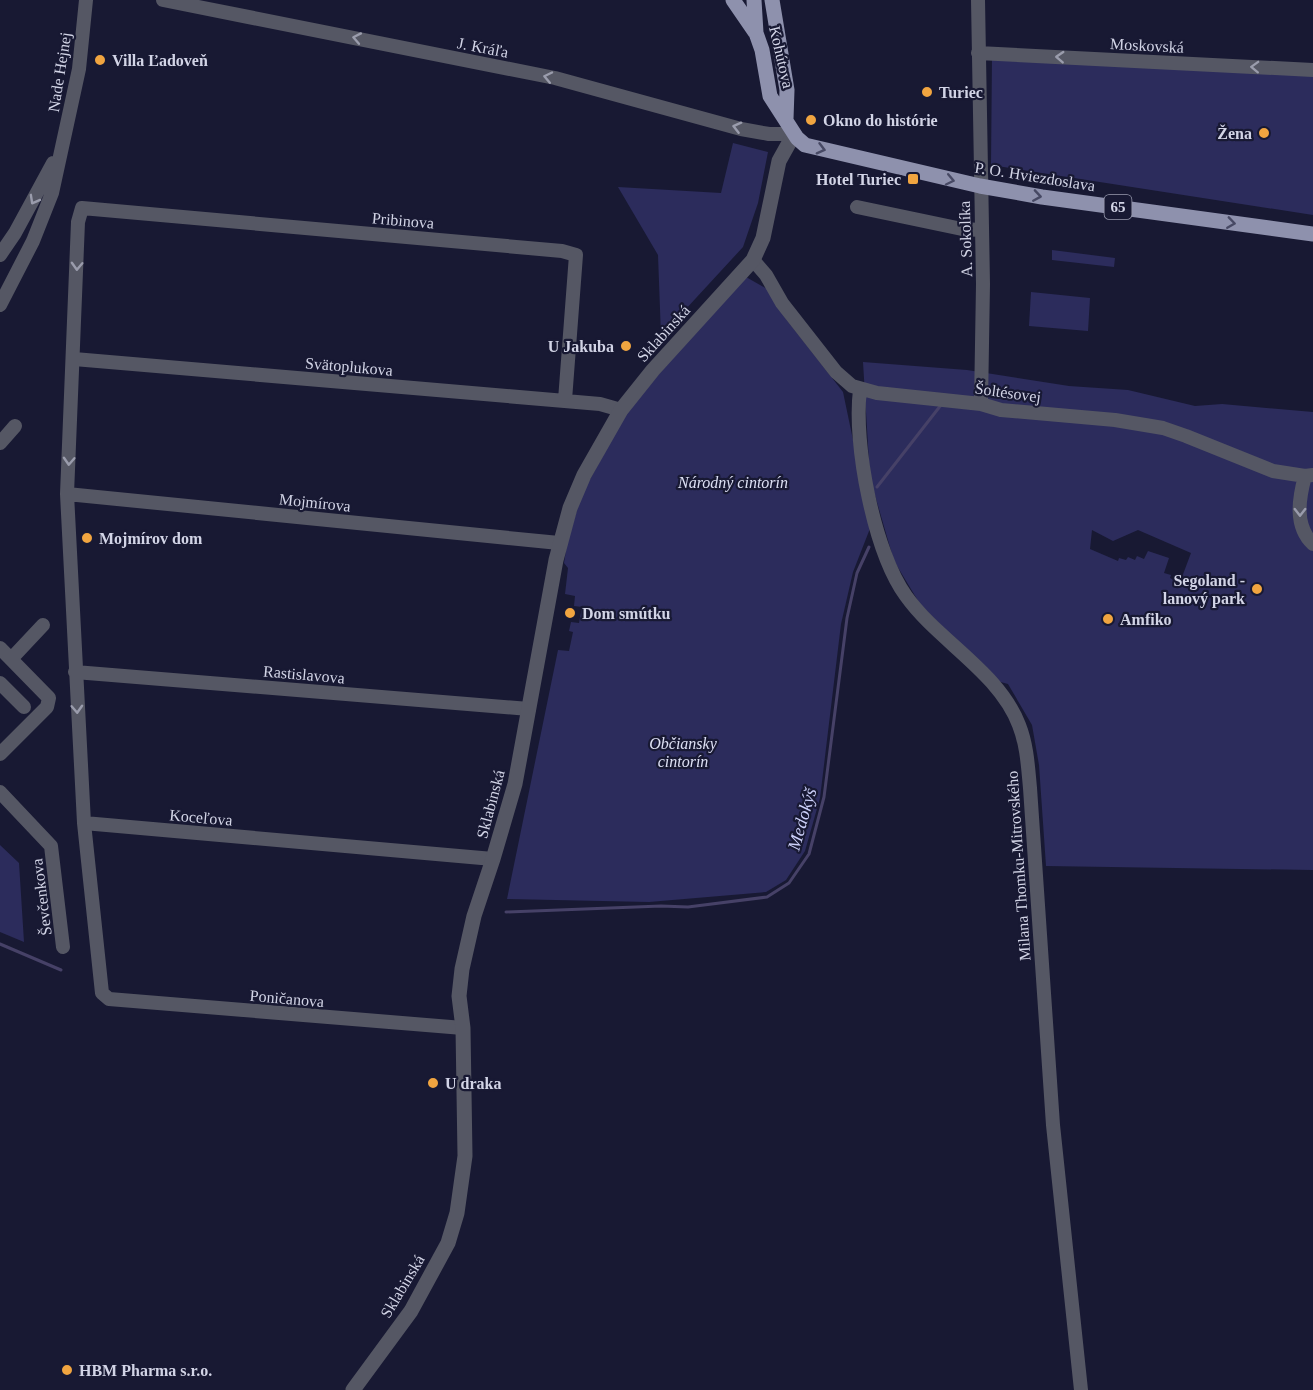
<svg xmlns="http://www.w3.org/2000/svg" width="1313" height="1390" font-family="'Times New Roman',serif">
<rect width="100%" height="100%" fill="#181933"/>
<path fill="#2c2c5c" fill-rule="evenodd" d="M 992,56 L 1313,72 L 1313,215 L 991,165 Z
M 733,143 L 768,152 L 758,203 L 743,247 L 661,336 L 658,255 L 618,187 L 721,193 Z
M 1052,250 L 1115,258 L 1114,267 L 1052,260 Z
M 746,277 L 769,290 L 786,319 L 843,392 L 871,526 L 853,572 L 841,624 L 820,798 L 805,851 L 786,880 L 766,892 L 649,902 L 507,899 L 558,650 L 569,651 L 573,632 L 569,631 L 571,622 L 579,623 L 582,607 L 574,606 L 575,596 L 565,594 L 568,568 L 564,563 L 567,544 L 581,496 L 625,415 L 669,362 Z
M 1031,292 L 1090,298 L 1088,331 L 1029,326 Z
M 863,362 L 967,370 L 1069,386 L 1128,390 L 1195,406 L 1222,404 L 1313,412 L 1313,870 L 1046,866 L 1039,765 L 1032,725 L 1008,684 L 997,681 L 920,604 L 894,561 L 870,478 ZM 1092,530 L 1113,541 L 1138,530 L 1191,553 L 1179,585 L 1177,585 L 1176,581 L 1170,578 L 1171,575 L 1164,573 L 1169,558 L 1148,551 L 1144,559 L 1137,556 L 1135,560 L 1128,557 L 1126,560 L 1119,558 L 1118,561 L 1090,549 Z
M 0,845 L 19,863 L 24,942 L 0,932 Z"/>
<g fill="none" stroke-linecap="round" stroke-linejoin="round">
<path stroke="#464167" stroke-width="3" d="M 877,487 L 941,405
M 506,912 L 661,906 L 688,907 L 767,897 L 789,883 L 809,854 L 824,797 L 847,618 L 857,573 L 869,547
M 0,944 L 61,970"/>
<path stroke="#555764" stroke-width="14" d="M 163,0 L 555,78 L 741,129 L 769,134 L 794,134
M 978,0 L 983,284 L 981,404
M 978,53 L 1313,70
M 857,207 L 962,229 L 981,230
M 0,255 L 15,233 L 53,163
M 753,260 L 766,275 L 782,303 L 836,372 L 852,386 L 877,393 L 981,404 L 1001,410 L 1115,420 L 1163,428 L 1186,436 L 1273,471 L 1305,476 L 1313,475
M 0,305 L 33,241 L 52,193 L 79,69 L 86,0
M 74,359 L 600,404 L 621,410
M 860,390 C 853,443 874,552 906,596 C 938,641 999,672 1019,725 C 1027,745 1028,767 1030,788 L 1053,1125 L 1081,1390
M 0,443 L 15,426
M 1305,476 C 1299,498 1294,526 1313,544
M 67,494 L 559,543
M 0,648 L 49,698 L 47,707 L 0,754
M 12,658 L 43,625
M 75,672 L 529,709
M 0,683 L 24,707
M 0,792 L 51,846 L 63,947
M 84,823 L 67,494 L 78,222 L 82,208 L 562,251 L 576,255 L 565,400
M 463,1028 L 109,999 L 102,993 L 84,823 L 493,859"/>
<path stroke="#555764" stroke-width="15" d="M 353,1390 L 411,1311 L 448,1243 L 457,1213 L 465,1156 L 463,1028 L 459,996 L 462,969 L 474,916 L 493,859 L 515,784 L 556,560 L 570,508 L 584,475 L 621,410 L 653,370 L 753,260 L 763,238 L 779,161 L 794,134"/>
<path stroke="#8e91ad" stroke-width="15" d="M 733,0 L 755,32
M 754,0 L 756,33 L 762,50 L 770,96 L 797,138 L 805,145 L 980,186 L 1042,197 L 1313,234
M 772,0 L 787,90 L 786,119"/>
</g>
<defs><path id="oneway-chevron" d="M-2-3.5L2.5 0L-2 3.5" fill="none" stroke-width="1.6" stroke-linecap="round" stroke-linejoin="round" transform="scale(1.5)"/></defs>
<g stroke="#9a9cac">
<use href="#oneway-chevron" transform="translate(357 38) rotate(-169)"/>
<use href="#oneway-chevron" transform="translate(1060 57) rotate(-177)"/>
<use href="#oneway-chevron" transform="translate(1255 67) rotate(-178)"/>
<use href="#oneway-chevron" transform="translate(548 77) rotate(-168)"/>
<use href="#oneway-chevron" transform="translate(737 127) rotate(-166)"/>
<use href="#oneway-chevron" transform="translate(34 200) rotate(119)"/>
<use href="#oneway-chevron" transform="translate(77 266) rotate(92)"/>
<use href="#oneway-chevron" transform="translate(69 461) rotate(93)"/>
<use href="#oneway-chevron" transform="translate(1300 512) rotate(90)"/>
<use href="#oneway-chevron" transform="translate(77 709) rotate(87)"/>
</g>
<g stroke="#474964">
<use href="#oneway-chevron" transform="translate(821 149) rotate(15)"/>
<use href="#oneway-chevron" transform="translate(950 180) rotate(12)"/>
<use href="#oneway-chevron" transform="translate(1037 196) rotate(9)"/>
<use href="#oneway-chevron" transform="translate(1231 223) rotate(8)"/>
</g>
<g fill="#f1a540" stroke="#181933" stroke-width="2">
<circle cx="100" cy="60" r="6"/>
<circle cx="927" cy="92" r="6"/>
<circle cx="811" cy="120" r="6"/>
<circle cx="1264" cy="133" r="6"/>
<rect x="907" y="173" width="12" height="12" rx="3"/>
<circle cx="626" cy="346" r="6"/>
<circle cx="87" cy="538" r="6"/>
<circle cx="1257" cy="589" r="6"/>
<circle cx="570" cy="613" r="6"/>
<circle cx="1108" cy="619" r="6"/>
<circle cx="433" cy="1083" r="6"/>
<circle cx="67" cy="1370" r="6"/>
</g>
<g text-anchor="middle" stroke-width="4.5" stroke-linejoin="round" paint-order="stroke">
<rect fill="#181933" stroke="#9a9cb0" stroke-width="1.5" x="1104.5" y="195" width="27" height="24" rx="4.5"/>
<g font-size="15" font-weight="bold" fill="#d2d4e6">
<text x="1118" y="212">65</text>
</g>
<g font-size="16" fill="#d2d4e6" stroke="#181933">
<text transform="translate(1147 45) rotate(3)" y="6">Moskovská</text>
<text transform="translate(483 47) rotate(11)" y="6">J. Kráľa</text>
<text transform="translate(782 57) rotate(77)" y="6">Kohútova</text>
<text transform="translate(59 72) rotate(-81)" y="6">Nade Hejnej</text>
<text transform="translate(1035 176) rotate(9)" y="6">P. O. Hviezdoslava</text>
<text transform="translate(403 220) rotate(5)" y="6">Pribinova</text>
<text transform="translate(965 239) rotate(-92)" y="6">A. Sokolíka</text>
<text transform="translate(663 333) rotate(-48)" y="6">Sklabinská</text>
<text transform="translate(349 366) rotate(5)" y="6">Svätoplukova</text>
<text transform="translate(1008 392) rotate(8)" y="6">Šoltésovej</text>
<text transform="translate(315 502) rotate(6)" y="6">Mojmírova</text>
<text transform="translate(304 674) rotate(5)" y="6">Rastislavova</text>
<text transform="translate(490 804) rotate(-75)" y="6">Sklabinská</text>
<text transform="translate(201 817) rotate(5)" y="6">Koceľova</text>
<text transform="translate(1018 866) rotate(-94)" y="6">Milana Thomku-Mitrovského</text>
<text transform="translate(41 897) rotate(-97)" y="6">Ševčenkova</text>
<text transform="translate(287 998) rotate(5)" y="6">Poničanova</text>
<text transform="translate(402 1286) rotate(-59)" y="6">Sklabinská</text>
</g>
<g font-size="16" font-weight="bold" fill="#d2d4e6" stroke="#181933" text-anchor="start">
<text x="112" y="66">Villa Ľadoveň</text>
<text x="939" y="98">Turiec</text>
<text x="823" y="126">Okno do histórie</text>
<text x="1252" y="139" text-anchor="end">Žena</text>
<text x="901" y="185" text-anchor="end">Hotel Turiec</text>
<text x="614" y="352" text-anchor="end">U Jakuba</text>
<text x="99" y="544">Mojmírov dom</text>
<text x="1245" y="586" text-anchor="end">Segoland -<tspan x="1245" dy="18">lanový park</tspan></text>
<text x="582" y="619">Dom smútku</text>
<text x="1120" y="625">Amfiko</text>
<text x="445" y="1089">U draka</text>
<text x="79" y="1376">HBM Pharma s.r.o.</text>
</g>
<g font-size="16" font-style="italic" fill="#dde0f4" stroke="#181933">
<text x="733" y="488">Národný cintorín</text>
<text x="683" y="749">Občiansky<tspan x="683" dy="18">cintorín</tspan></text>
</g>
<g font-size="18" font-style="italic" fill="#ccd0f9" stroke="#181933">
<text transform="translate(802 819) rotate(-74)" y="6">Medokýš</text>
</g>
</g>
</svg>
